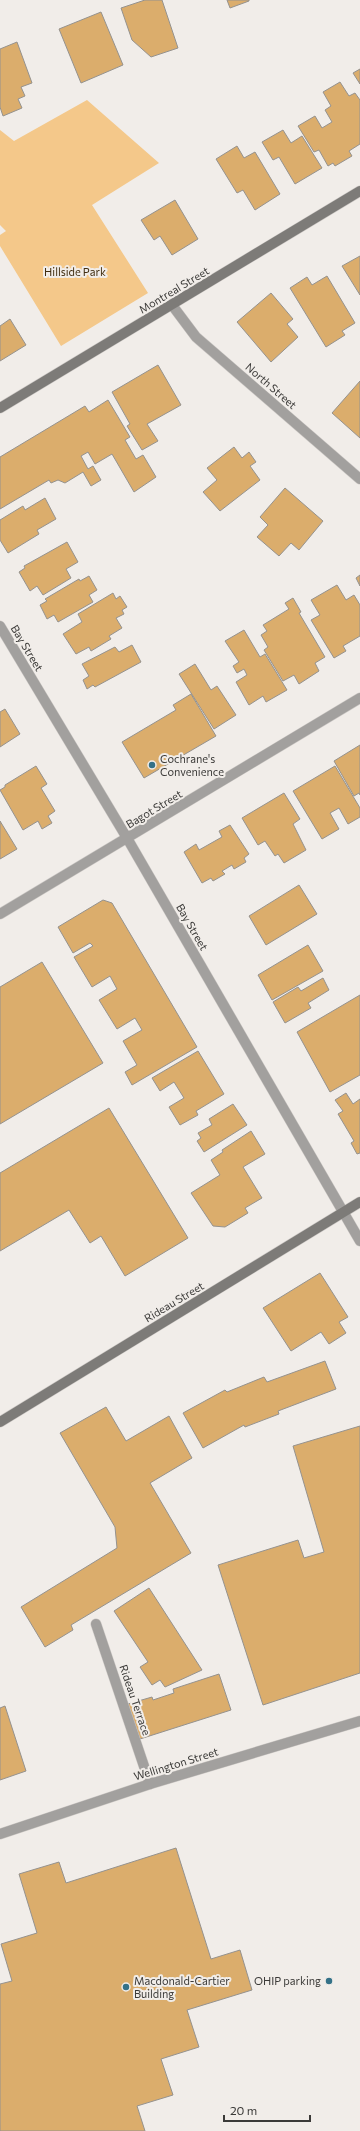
<svg xmlns="http://www.w3.org/2000/svg" width="360" height="2131" font-family="Commissioner,sans-serif">
<rect width="100%" height="100%" fill="#f1ede9"/>
<path fill="#f4c88a" d="M 87,100 L 159,163 L 92,205 L 148,293 L 61,346 L 0,246 L 0,235 L 6,231 L 0,225 L 0,130 L 14,141 Z"/>
<path fill="#dbad6c" stroke="#95928e" d="M 145,0 L 162,0 L 178,48 L 151,57 L 132,40 L 121,8 Z
M 227,0 L 249,0 L 249,1 L 230,8 Z
M 101,12 L 123,65 L 81,83 L 59,29 Z
M 17,42 L 32,83 L 21,87 L 25,96 L 18,99 L 22,108 L 3,116 L 0,107 L 0,49 Z
M 360,69 L 360,84 L 353,73 Z
M 340,82 L 349,96 L 355,93 L 360,100 L 360,144 L 349,151 L 352,156 L 335,166 L 333,163 L 328,166 L 319,150 L 314,152 L 298,126 L 315,116 L 322,128 L 332,122 L 325,110 L 331,106 L 323,92 Z
M 283,130 L 291,143 L 302,136 L 322,168 L 295,184 L 279,157 L 273,160 L 262,142 Z
M 237,146 L 244,158 L 255,152 L 280,194 L 255,210 L 243,190 L 237,193 L 216,159 Z
M 175,200 L 198,239 L 172,255 L 160,236 L 154,240 L 141,220 Z
M 360,256 L 360,295 L 342,266 Z
M 327,276 L 355,323 L 342,331 L 345,335 L 326,347 L 290,288 L 307,277 L 312,285 Z
M 271,293 L 293,319 L 287,324 L 298,337 L 271,362 L 237,322 Z
M 10,319 L 26,345 L 0,361 L 0,326 Z
M 158,365 L 181,405 L 147,424 L 158,441 L 142,450 L 127,426 L 130,424 L 112,392 Z
M 360,381 L 360,438 L 332,413 Z
M 108,400 L 130,437 L 125,440 L 136,459 L 143,455 L 156,477 L 134,492 L 112,454 L 95,464 L 88,452 L 81,456 L 88,469 L 93,466 L 101,480 L 91,486 L 83,472 L 65,483 L 58,480 L 51,483 L 49,480 L 0,509 L 0,457 L 85,406 L 89,412 Z
M 234,447 L 242,458 L 249,452 L 256,462 L 250,466 L 260,480 L 220,511 L 203,492 L 217,480 L 207,468 Z
M 285,488 L 323,521 L 299,550 L 291,543 L 279,556 L 257,537 L 268,525 L 260,517 Z
M 45,498 L 56,519 L 37,530 L 39,534 L 8,553 L 0,540 L 0,520 L 23,506 L 25,510 Z
M 67,542 L 78,562 L 66,569 L 71,578 L 43,595 L 37,586 L 30,591 L 19,572 L 25,568 L 24,566 Z
M 360,575 L 360,586 L 356,578 Z
M 89,576 L 97,590 L 89,595 L 93,602 L 58,622 L 54,615 L 47,619 L 40,605 L 47,601 L 45,599 L 79,579 L 80,581 Z
M 337,585 L 346,600 L 354,595 L 360,605 L 360,636 L 343,646 L 346,651 L 334,658 L 311,620 L 320,615 L 311,600 Z
M 113,593 L 116,599 L 120,596 L 127,607 L 122,610 L 124,614 L 116,618 L 122,628 L 109,636 L 111,639 L 91,651 L 89,647 L 76,654 L 63,634 L 82,622 L 78,614 Z
M 293,598 L 301,612 L 299,613 L 325,657 L 315,663 L 319,671 L 299,684 L 294,675 L 283,681 L 264,650 L 268,647 L 261,635 L 267,631 L 263,625 L 289,609 L 285,603 Z
M 244,630 L 260,657 L 265,654 L 287,690 L 266,702 L 263,696 L 249,705 L 236,682 L 247,675 L 244,669 L 237,673 L 233,666 L 239,662 L 225,641 Z
M 132,645 L 141,662 L 95,687 L 93,685 L 87,689 L 83,680 L 89,676 L 82,664 L 115,647 L 119,652 Z
M 195,664 L 211,690 L 217,686 L 236,715 L 214,729 L 179,674 Z
M 191,694 L 216,736 L 144,778 L 122,742 L 176,710 L 173,705 Z
M 5,709 L 20,734 L 0,747 L 0,712 Z
M 360,745 L 360,795 L 359,793 L 354,796 L 334,761 Z
M 36,766 L 47,784 L 41,788 L 55,811 L 48,816 L 52,823 L 42,829 L 38,821 L 23,830 L 0,790 L 5,787 L 5,785 Z
M 335,766 L 360,808 L 360,817 L 348,824 L 339,808 L 330,813 L 339,829 L 322,839 L 293,791 Z
M 284,793 L 300,819 L 293,824 L 306,850 L 284,863 L 278,854 L 275,856 L 265,841 L 258,845 L 242,818 Z
M 0,821 L 17,849 L 0,859 Z
M 230,825 L 249,854 L 244,858 L 246,862 L 234,869 L 232,865 L 222,871 L 225,874 L 213,881 L 211,878 L 202,883 L 184,852 L 196,844 L 199,850 L 222,837 L 219,831 Z
M 299,885 L 317,914 L 266,945 L 249,916 Z
M 103,900 L 112,903 L 197,1047 L 132,1085 L 125,1072 L 137,1065 L 123,1041 L 142,1030 L 135,1018 L 117,1029 L 99,1000 L 117,989 L 110,976 L 92,987 L 74,957 L 93,946 L 90,943 L 73,953 L 58,927 Z
M 308,945 L 323,971 L 272,1000 L 258,975 Z
M 42,962 L 103,1063 L 0,1124 L 0,987 Z
M 323,978 L 329,990 L 308,1003 L 311,1008 L 285,1023 L 273,1002 L 298,987 L 301,991 Z
M 360,995 L 360,1075 L 330,1092 L 297,1032 Z
M 198,1051 L 224,1094 L 196,1111 L 198,1115 L 180,1125 L 169,1107 L 184,1098 L 174,1082 L 160,1091 L 152,1078 Z
M 346,1093 L 353,1104 L 360,1099 L 360,1153 L 357,1154 L 351,1143 L 354,1141 L 338,1114 L 343,1111 L 335,1100 Z
M 233,1104 L 247,1125 L 204,1152 L 197,1141 L 201,1138 L 198,1133 L 212,1125 L 209,1119 Z
M 109,1108 L 188,1238 L 125,1276 L 101,1236 L 90,1243 L 69,1210 L 0,1251 L 0,1173 Z
M 251,1131 L 265,1154 L 243,1167 L 262,1198 L 245,1208 L 248,1213 L 225,1227 L 213,1226 L 191,1193 L 220,1175 L 211,1160 L 223,1152 L 222,1150 Z
M 320,1273 L 348,1317 L 339,1322 L 346,1333 L 329,1344 L 321,1332 L 291,1351 L 263,1308 Z
M 325,1361 L 336,1389 L 278,1411 L 279,1414 L 245,1427 L 244,1425 L 203,1448 L 183,1413 L 225,1390 L 227,1392 L 264,1377 L 267,1382 Z
M 106,1407 L 126,1441 L 169,1416 L 192,1458 L 150,1483 L 191,1553 L 71,1625 L 73,1630 L 45,1647 L 21,1607 L 117,1548 L 115,1527 L 60,1433 Z
M 360,1426 L 360,1673 L 263,1705 L 218,1565 L 298,1540 L 304,1558 L 324,1552 L 293,1446 Z
M 149,1588 L 202,1670 L 165,1687 L 160,1680 L 152,1685 L 140,1667 L 148,1662 L 114,1611 Z
M 219,1674 L 231,1710 L 140,1739 L 128,1704 L 152,1697 L 153,1700 L 174,1693 L 173,1689 Z
M 5,1706 L 26,1771 L 0,1780 L 0,1708 Z
M 176,1848 L 211,1959 L 240,1950 L 252,1990 L 187,2010 L 199,2047 L 161,2059 L 173,2095 L 137,2106 L 145,2131 L 0,2131 L 0,1984 L 12,1981 L 1,1944 L 37,1933 L 19,1874 L 59,1862 L 66,1883 Z"/>
<g fill="none" stroke-linecap="round" stroke-linejoin="round">
<g stroke="#cdc9c6" stroke-width="11">
<path id="lane" d="M 96,1624 L 150,1784"/>
</g>
<g stroke="#cdc9c6" stroke-width="11">
<path id="street" d="M 172,305 L 196,337 L 360,479
M 0,626 L 127,838 L 360,1241
M 0,914 L 360,698
M 0,1834 L 150,1784 L 360,1721"/>
</g>
<g stroke="#cdc9c6" stroke-width="11">
<path id="secondary" d="M 0,408 L 360,191
M 0,1422 L 360,1202"/>
</g>
<use href="#lane" stroke="#a2a09e" stroke-width="10"/>
<use href="#street" stroke="#a2a09e" stroke-width="10"/>
<use href="#secondary" stroke="#7d7b78" stroke-width="10"/>
</g>
<g fill="#347188" stroke="#f1ede9" stroke-width="1.5">
<circle cx="152" cy="765" r="4"/>
<circle cx="329" cy="1981" r="4"/>
<circle cx="126" cy="1987" r="4"/>
</g>
<g text-anchor="middle" stroke-width="4" stroke-linejoin="round" paint-order="stroke">
<g font-size="11" fill="#402d10" stroke="#f1ede9">
<text x="75" y="276">Hillside Park</text>
</g>
<g font-size="11" fill="#3b3a38" stroke="#f1ede9">
<text transform="translate(174 290) rotate(-31)" y="4">Montreal Street</text>
<text transform="translate(271 386) rotate(41)" y="4">North Street</text>
<text transform="translate(27 648) rotate(59)" y="4">Bay Street</text>
<text transform="translate(154 809) rotate(-31)" y="4">Bagot Street</text>
<text transform="translate(192 927) rotate(60)" y="4">Bay Street</text>
<text transform="translate(174 1302) rotate(-31)" y="4">Rideau Street</text>
<text transform="translate(135 1700) rotate(71)" y="4">Rideau Terrace</text>
<text transform="translate(176 1764) rotate(-17)" y="4">Wellington Street</text>
</g>
<g font-size="11" fill="#3b3a38" stroke="#f1ede9" text-anchor="start">
<text x="160" y="763">Cochrane's<tspan x="160" dy="13">Convenience</tspan></text>
<text x="134" y="1985">Macdonald-Cartier<tspan x="134" dy="13">Building</tspan></text>
<text x="321" y="1985" text-anchor="end">OHIP parking</text>
</g>
</g>
<path d="M224 2115v6h86v-6" fill="none" stroke="#3b3a38" stroke-width="2"/>
<text x="230" y="2115" font-size="12" fill="#3b3a38" stroke="#f1ede9" stroke-width="3" paint-order="stroke">20 m</text>
</svg>
